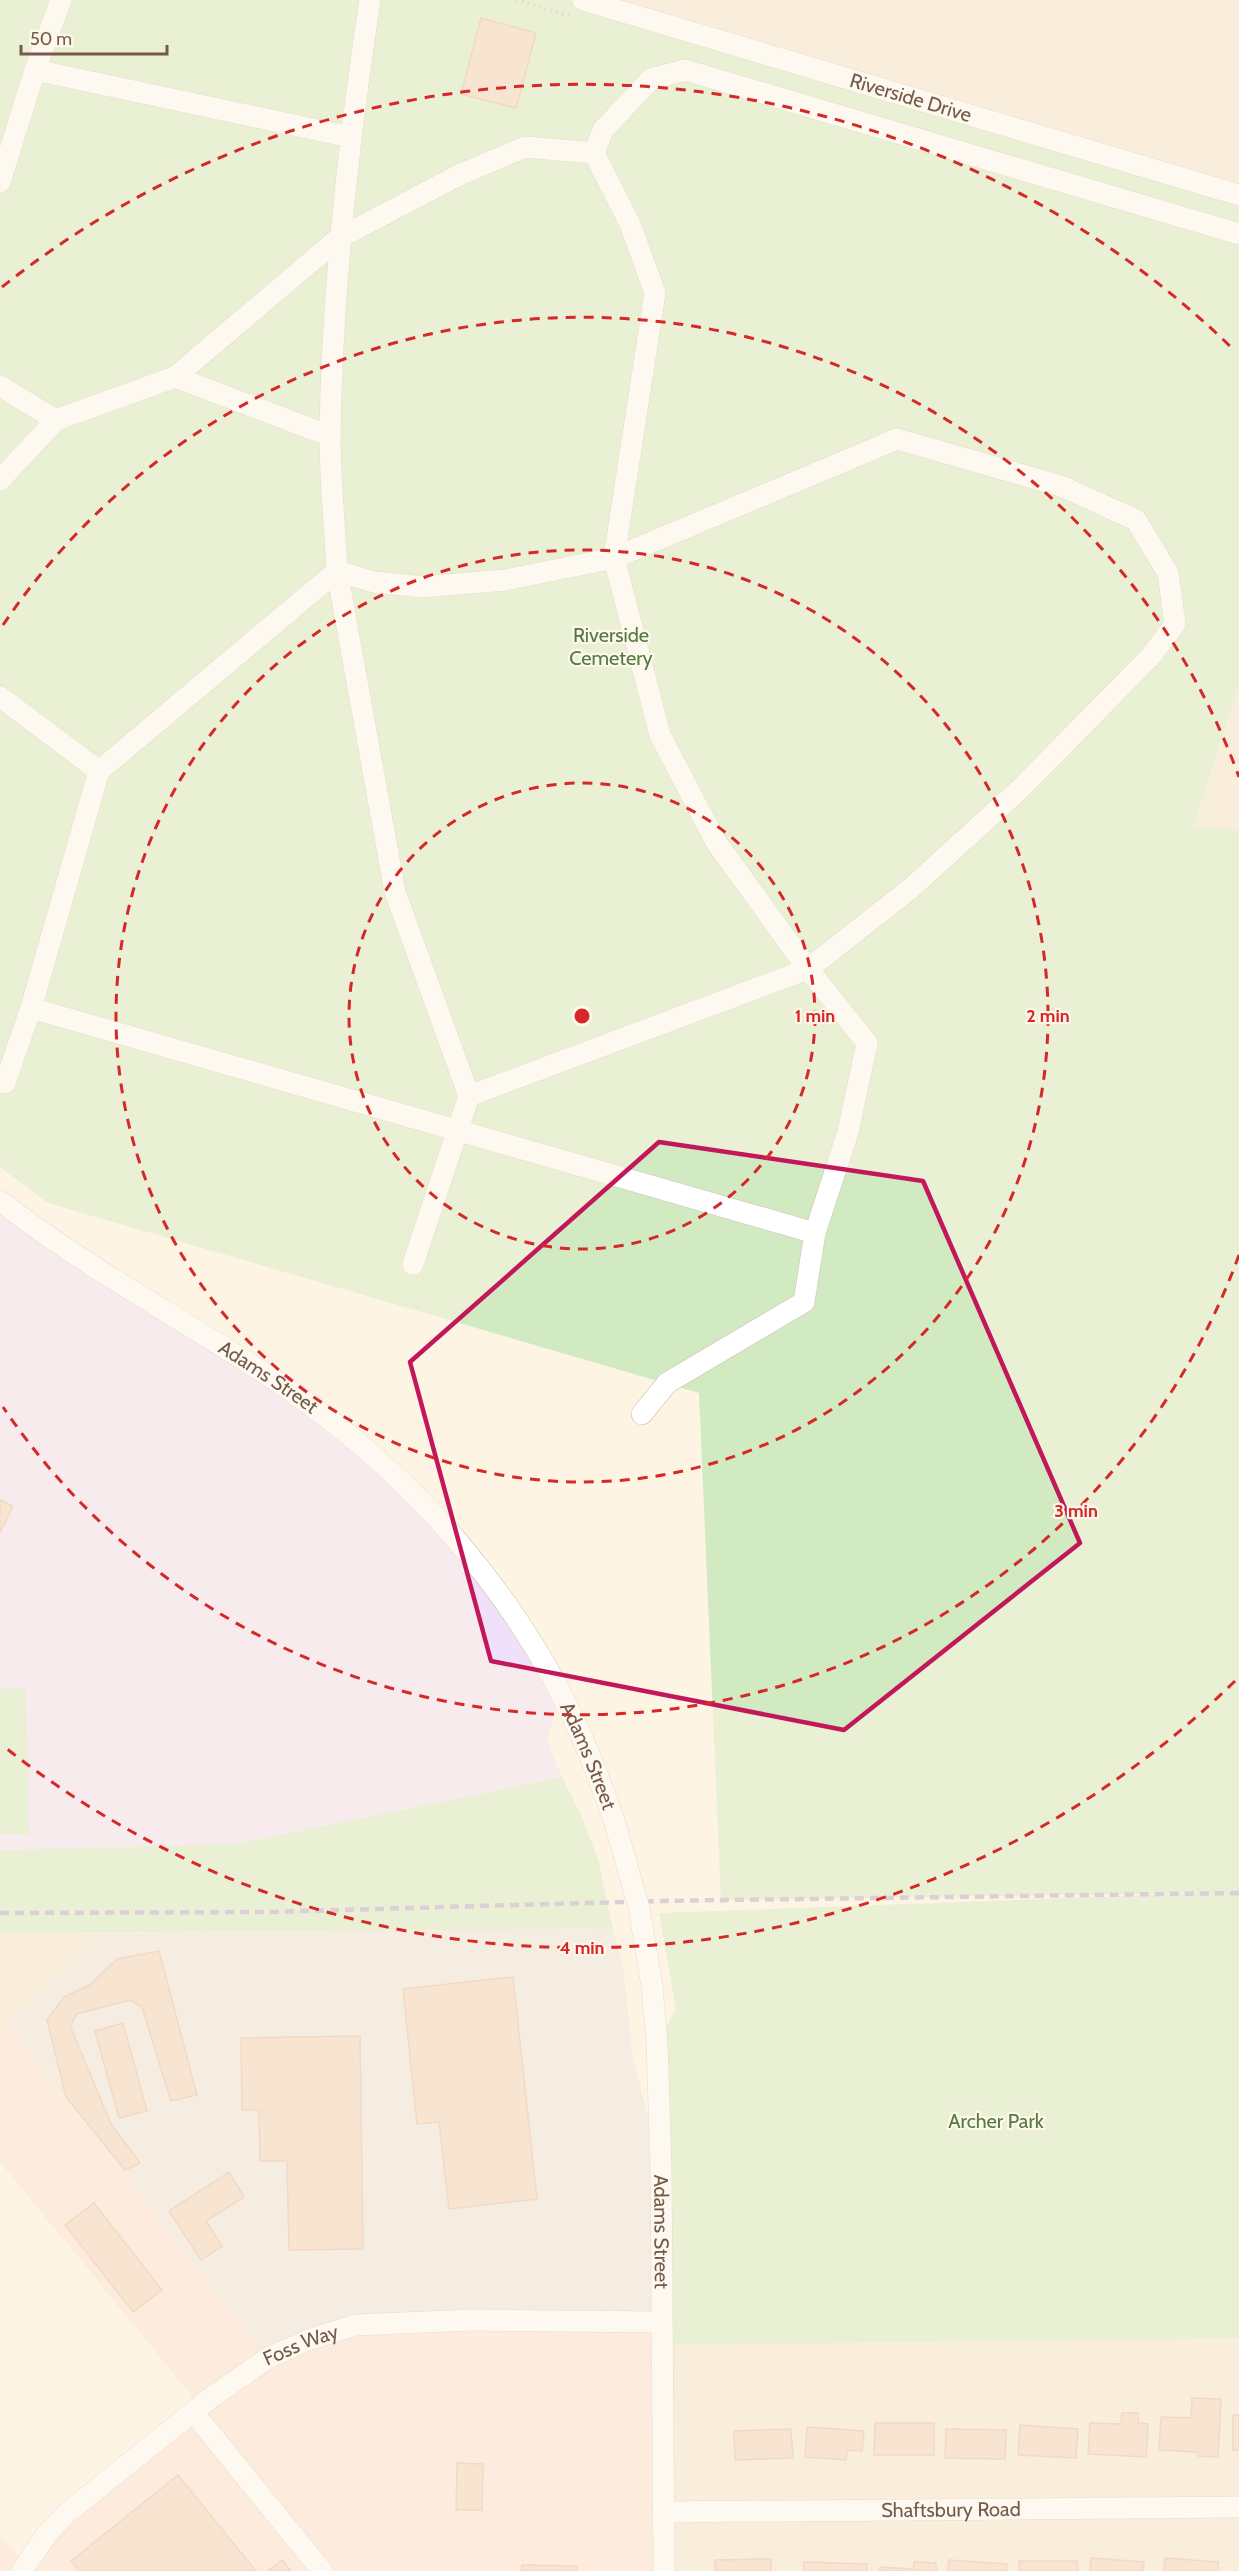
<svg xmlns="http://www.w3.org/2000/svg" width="1239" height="2571" font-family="Cabin,sans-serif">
<rect width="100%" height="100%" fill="#fdf4e3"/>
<path fill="#f4e6d2" d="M 583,0 L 1239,0 L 1239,195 Z
M 1239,685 L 1239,830 L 1194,827 Z
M 0,1933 L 105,1933 L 0,2032 Z
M 1239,2338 L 1239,2571 L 664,2571 L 661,2345 Z"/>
<path fill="#fde3d7" d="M 8,2024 L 268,2358 L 356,2325 L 660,2322 L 664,2571 L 0,2571 L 0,2537 L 26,2563 L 200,2406 L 0,2162 L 0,2032 Z"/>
<path fill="#ece5de" d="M 613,1929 L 623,1967 L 633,2058 L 661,2168 L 660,2322 L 356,2325 L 268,2358 L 8,2024 L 105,1933 Z"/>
<path fill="#f1e0f9" d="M 0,1201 L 284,1386 L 425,1505 L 560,1693 L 547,1741 L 562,1777 L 236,1844 L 0,1850 Z"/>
<path fill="#d1eac2" d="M 0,0 L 583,0 L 1239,195 L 1239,685 L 1194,826 L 1239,830 L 1239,2338 L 661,2345 L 657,2044 L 676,2009 L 659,1913 L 1210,1893 L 721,1900 L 699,1393 L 48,1203 L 0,1167 Z
M 0,1689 L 26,1689 L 29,1834 L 0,1834 Z
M 562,1777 L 581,1815 L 598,1859 L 613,1929 L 0,1933 L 0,1850 L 236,1844 Z"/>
<path fill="#f2d2bb" stroke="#e5b99b" stroke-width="1.5" d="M 481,18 L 536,33 L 516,108 L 461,94 Z
M 0,1500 L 13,1506 L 0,1533 Z
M 159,1951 L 197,2095 L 171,2101 L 142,2007 L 130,2000 L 77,2014 L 70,2026 L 111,2124 L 140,2163 L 125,2170 L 66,2097 L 47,2020 L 64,1997 L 90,1985 L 117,1959 Z
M 513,1977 L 537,2199 L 449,2209 L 439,2122 L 417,2124 L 403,1989 Z
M 123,2023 L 147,2111 L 119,2118 L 95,2031 Z
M 360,2036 L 363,2249 L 289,2250 L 287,2161 L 260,2161 L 259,2110 L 242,2110 L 241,2038 Z
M 229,2172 L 244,2197 L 206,2221 L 222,2246 L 201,2260 L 169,2211 Z
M 94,2203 L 162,2290 L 133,2312 L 65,2225 Z
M 1192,2398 L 1221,2399 L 1218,2457 L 1198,2456 L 1198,2452 L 1159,2450 L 1161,2417 L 1191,2418 Z
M 1122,2413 L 1138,2413 L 1138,2423 L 1148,2424 L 1146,2457 L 1088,2454 L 1090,2423 L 1121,2424 Z
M 1233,2415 L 1239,2415 L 1239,2450 L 1233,2450 Z
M 875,2423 L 934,2423 L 934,2455 L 874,2455 Z
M 1020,2425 L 1078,2429 L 1076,2458 L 1018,2455 Z
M 807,2427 L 864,2431 L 862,2451 L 847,2450 L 846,2460 L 805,2457 Z
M 791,2429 L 793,2458 L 735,2460 L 734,2431 Z
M 946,2429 L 1006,2430 L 1005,2459 L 945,2458 Z
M 457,2463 L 483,2464 L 482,2510 L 456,2510 Z
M 178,2475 L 256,2571 L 79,2571 L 71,2561 Z
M 1091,2558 L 1144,2562 L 1143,2571 L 1090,2571 Z
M 1165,2558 L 1218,2562 L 1218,2571 L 1164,2571 Z
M 771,2559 L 771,2571 L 715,2571 L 715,2560 Z
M 282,2560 L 291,2571 L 268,2571 Z
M 949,2560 L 1007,2564 L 1007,2571 L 948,2571 Z
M 1019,2561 L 1077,2561 L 1078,2571 L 1019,2571 Z
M 804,2562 L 867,2564 L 867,2571 L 804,2571 Z
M 914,2562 L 936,2563 L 936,2571 L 880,2571 L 880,2567 L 913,2569 Z
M 522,2565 L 577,2566 L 577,2571 L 521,2571 Z"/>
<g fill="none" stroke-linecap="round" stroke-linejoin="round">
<g stroke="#d0bead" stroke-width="22">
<g id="minor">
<path id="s1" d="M 583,0 L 1239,195"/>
<path d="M 35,70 L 350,137"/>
<path d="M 0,182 L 35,70 L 61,0"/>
<path d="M 175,377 L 339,238 L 459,175 L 525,147 L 594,153"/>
<path d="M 0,386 L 56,420"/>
<path d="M 0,480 L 56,420 L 175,377 L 330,436"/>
<path d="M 0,697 L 99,771"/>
<path d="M 31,1008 L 815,1233"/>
<path d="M 5,1083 L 31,1008 L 99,771 L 337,571 C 335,526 330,480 330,435 C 332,288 348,145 370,0"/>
<path id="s2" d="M 0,1201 C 90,1271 191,1323 285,1387 C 412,1474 518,1594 581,1735 C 593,1763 604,1791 614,1820"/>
<path d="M 413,1264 L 469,1096 L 395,892 L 337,571 L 374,582 L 423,587 L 505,580 L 614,558 L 897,439 L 1061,486 L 1136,520 L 1168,573 L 1175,624 L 1151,656 L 1020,789 L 910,889 L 808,969 L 469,1096"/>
<path d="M 642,1414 L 667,1383 L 804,1302 L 815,1233 L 848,1132 L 867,1043 L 808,969 L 716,842 L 660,735 L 614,558 L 655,293 L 630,224 L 594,153 L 603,130 L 651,79 L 685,70 L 1239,234"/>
<path id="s3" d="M 652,1986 L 657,2044 L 661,2168 L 664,2571"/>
<path d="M 193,2412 L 322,2571"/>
<path id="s4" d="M 663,2512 L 1239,2507"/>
<path id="s5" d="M 22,2571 L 47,2534 L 67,2513 L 134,2459 L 209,2399 L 268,2358 L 308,2340 L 356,2325 L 471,2320 L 660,2322"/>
</g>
</g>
<path stroke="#d7b69e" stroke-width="4" stroke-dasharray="1.5 4.5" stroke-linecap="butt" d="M 516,0 L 572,17"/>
<use href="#minor" stroke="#fff" stroke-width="21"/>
<path stroke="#b6a2c6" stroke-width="4.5" stroke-dasharray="9 6" stroke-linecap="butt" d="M 0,1913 L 267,1912 L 659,1901 L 1239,1893"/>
<g stroke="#d0bead" stroke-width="22" stroke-linecap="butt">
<path id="minor-bridge" d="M 614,1820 L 639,1908 L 652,1986"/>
</g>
<use href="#minor-bridge" stroke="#fff" stroke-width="21"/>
</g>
<path d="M0 0H1239V2571H0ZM 659,1142 L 923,1181 L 1080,1543 L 844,1730 L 491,1661 L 410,1362 Z" fill="#fdf4e3" fill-opacity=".55" fill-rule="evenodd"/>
<path fill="none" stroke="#c2185b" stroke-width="4.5" stroke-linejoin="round" d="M 659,1142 L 923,1181 L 1080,1543 L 844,1730 L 491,1661 L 410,1362 Z"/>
<g fill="none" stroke="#d62828" stroke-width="3" stroke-dasharray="10 8">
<circle cx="582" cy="1016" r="233"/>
<circle cx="582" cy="1016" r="466"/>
<path d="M1239 1255A699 699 0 0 1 3 1407M3 625A699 699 0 0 1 1239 777"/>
<path d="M1235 1681A932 932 0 0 1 2 1745M2 287A932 932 0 0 1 1235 351"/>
</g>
<g text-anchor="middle" stroke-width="4.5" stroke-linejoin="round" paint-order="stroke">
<g font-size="20" fill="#755a49" stroke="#fff7ea">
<text dy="7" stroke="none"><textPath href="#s1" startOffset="342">Riverside Drive</textPath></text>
<text dy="7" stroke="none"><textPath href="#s2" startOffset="321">Adams Street</textPath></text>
<text dy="7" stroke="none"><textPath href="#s2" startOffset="825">Adams Street</textPath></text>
<text dy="7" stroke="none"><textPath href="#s3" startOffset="246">Adams Street</textPath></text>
<text dy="7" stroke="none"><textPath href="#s5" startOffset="363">Foss Way</textPath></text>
<text dy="7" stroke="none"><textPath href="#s4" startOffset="288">Shaftsbury Road</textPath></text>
</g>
<g font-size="20" fill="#507b41" stroke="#fff7ea">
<text x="611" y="642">Riverside<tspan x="611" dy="23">Cemetery</tspan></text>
<text x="996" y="2128">Archer Park</text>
</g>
</g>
<circle cx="582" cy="1016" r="9" fill="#d62828" stroke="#fff7ea" stroke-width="3"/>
<g font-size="18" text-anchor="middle" font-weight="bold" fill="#d62828" stroke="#fff7ea" stroke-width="4.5" stroke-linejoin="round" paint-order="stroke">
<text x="815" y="1022">1 min</text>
<text x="1048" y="1022">2 min</text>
<text x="1076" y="1517">3 min</text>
<text x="582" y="1954">4 min</text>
</g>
<path d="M21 45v9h146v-9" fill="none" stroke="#755a49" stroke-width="3"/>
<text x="30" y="45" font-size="18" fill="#755a49" stroke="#fff7ea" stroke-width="4.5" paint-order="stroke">50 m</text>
</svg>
